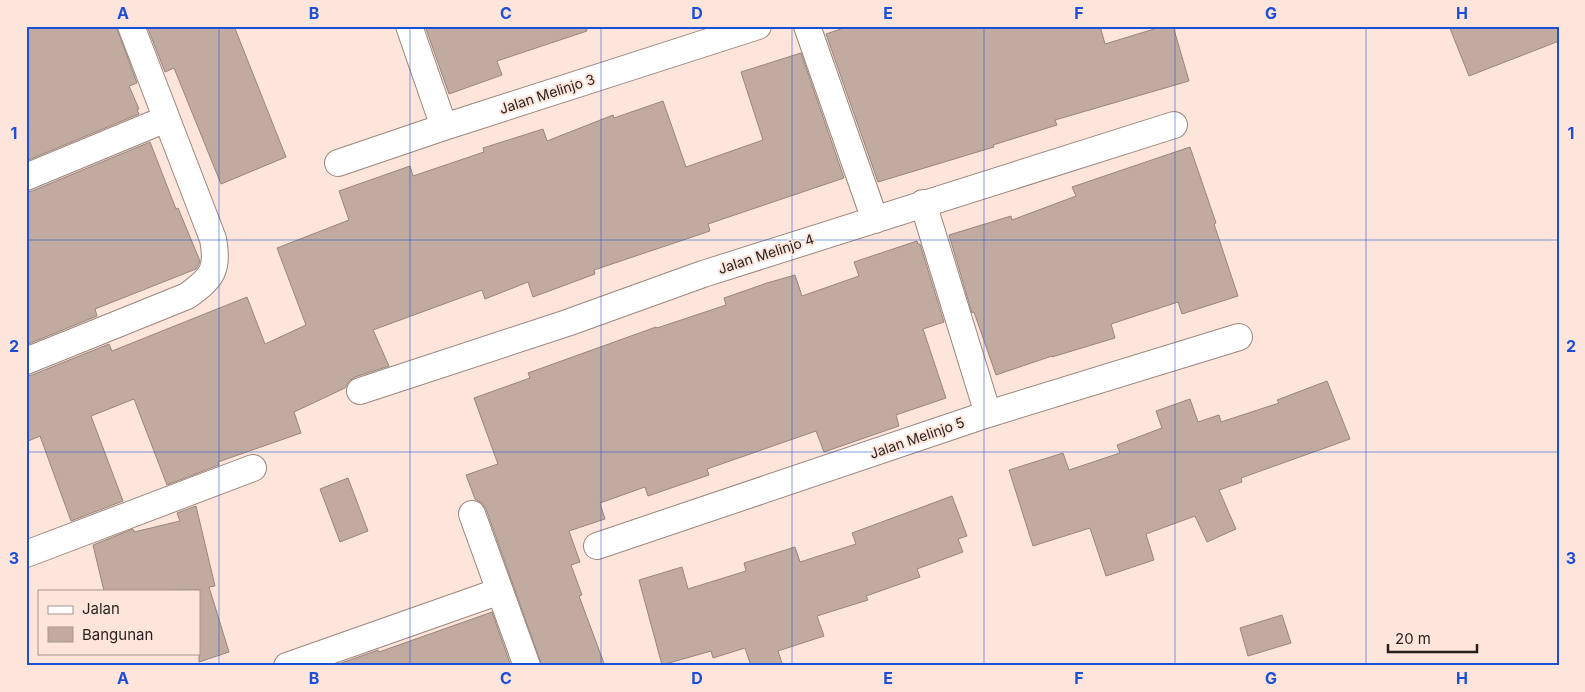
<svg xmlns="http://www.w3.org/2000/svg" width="1585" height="692" font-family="Inter,sans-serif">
<rect width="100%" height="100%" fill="#fde5db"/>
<path fill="#c1aba1" stroke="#9a857c" d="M 26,26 L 116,26 L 137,83 L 129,86 L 139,109 L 137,110 L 139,114 L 26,161 Z
M 147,26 L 234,26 L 286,157 L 221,184 L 174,68 L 165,72 Z
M 425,26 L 586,26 L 587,31 L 497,61 L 502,75 L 449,94 Z
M 850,26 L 1100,26 L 1105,44 L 1164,26 L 1173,26 L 1189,81 L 1055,120 L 1057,125 L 993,145 L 994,147 L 878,182 L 826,34 Z
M 1449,26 L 1559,26 L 1559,41 L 1469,76 Z
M 801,53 L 844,178 L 708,224 L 710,231 L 594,270 L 595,274 L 533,297 L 528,282 L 485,299 L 482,290 L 373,330 L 389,366 L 355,377 L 349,381 L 345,388 L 294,412 L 301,433 L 218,462 L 219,465 L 167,485 L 134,399 L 91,416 L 123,501 L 71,521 L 40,436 L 26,442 L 26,376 L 32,375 L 109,344 L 112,351 L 247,297 L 265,344 L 306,325 L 277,248 L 349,220 L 339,191 L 410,166 L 413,176 L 484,152 L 483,148 L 543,129 L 547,141 L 613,115 L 614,118 L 663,101 L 686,167 L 763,140 L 741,72 Z
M 150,142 L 176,209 L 178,208 L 200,261 L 198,266 L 196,269 L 95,309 L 97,316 L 26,345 L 26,192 L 32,191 Z
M 1190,147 L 1216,223 L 1214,224 L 1238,296 L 1182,314 L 1178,302 L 1111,324 L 1115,338 L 1052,357 L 1052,356 L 996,375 L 974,312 L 972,313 L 949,235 L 1011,216 L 1012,220 L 1076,196 L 1072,187 Z
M 917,241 L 918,244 L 920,244 L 944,322 L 923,329 L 946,398 L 896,415 L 899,426 L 824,452 L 816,431 L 707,469 L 709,475 L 648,496 L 645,487 L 600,503 L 605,519 L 569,531 L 580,562 L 571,565 L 582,595 L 579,596 L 605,666 L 542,666 L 486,509 L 482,503 L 475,499 L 466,475 L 498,464 L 474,398 L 530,378 L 528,373 L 656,327 L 657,328 L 726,305 L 724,298 L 767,283 L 795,275 L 802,296 L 859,276 L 854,262 Z
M 1327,381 L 1350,439 L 1241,478 L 1242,482 L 1219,490 L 1236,529 L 1207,542 L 1195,516 L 1146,534 L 1154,560 L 1106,576 L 1090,528 L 1033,546 L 1009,470 L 1063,453 L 1069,470 L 1120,453 L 1117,445 L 1162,428 L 1156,411 L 1190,399 L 1198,422 L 1219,415 L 1221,422 L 1279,403 L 1277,400 Z
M 348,478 L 368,531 L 340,542 L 320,489 Z
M 952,496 L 967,536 L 958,539 L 963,552 L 917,569 L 920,577 L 866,596 L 868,600 L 817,616 L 824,636 L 778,651 L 783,666 L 751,666 L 745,648 L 713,658 L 711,651 L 662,665 L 639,580 L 682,567 L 688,589 L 746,571 L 744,563 L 795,547 L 800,562 L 856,544 L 852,533 Z
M 196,506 L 215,586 L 209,587 L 229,652 L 199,662 L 199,590 L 104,591 L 93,545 L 133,529 L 134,532 L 180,521 L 177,513 Z
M 492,612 L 511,666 L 333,666 L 378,650 L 379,652 Z
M 1282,615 L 1291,643 L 1248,656 L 1240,628 Z"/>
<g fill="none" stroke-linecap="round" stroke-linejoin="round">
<g stroke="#9b867d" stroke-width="28">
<path id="minor" d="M 409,26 L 444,127
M 807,26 L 875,220
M 338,163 L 444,127 L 758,26
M 26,177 L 166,119
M 923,203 L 988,414
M 26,361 L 187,296 C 212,278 219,270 213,239 L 131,26
M 360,391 L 567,323 L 703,274 L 1174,125
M 472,514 L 527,666
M 597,546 L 988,414 L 1239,337
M 26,554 L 253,468
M 287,666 L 500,591"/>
</g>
<use href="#minor" stroke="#fff" stroke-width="26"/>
</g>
<path fill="none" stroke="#1d4ed8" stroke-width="1" stroke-opacity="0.55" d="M 219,26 L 219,666M 410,26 L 410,666M 601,26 L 601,666M 792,26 L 792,666M 984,26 L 984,666M 1175,26 L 1175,666M 1366,26 L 1366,666M 26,240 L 1559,240M 26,452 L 1559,452"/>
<g text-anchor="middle" stroke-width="4" stroke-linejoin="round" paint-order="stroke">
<g font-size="14" fill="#281f1c" stroke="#fde5db">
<text transform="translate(547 94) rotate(-18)" y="5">Jalan Melinjo 3</text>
<text transform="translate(766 254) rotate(-18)" y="5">Jalan Melinjo 4</text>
<text transform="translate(917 438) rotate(-19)" y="5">Jalan Melinjo 5</text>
</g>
</g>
<rect width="1585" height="692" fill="none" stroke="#fde5db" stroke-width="55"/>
<rect x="38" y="590" width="162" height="65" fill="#fde5db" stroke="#a8968f"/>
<rect x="48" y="606" width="25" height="8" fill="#ffffff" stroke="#a8968f"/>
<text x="82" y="614" font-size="15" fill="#281f1c">Jalan</text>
<rect x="48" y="627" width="25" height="15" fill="#c1aba1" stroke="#a8968f"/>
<text x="82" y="640" font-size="15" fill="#281f1c">Bangunan</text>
<path d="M1388 644v8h89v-8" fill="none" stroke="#281f1c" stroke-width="2.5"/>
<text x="1395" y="644" font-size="15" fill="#281f1c" stroke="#fde5db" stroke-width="4" paint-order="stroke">20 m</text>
<rect x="28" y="28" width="1530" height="636" fill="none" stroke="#1d4ed8" stroke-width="2"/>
<g font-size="16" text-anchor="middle" font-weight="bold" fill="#1d4ed8">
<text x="123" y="19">A</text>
<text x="314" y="19">B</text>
<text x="506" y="19">C</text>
<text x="697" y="19">D</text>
<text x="888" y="19">E</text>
<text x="1079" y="19">F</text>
<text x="1271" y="19">G</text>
<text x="1462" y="19">H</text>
<text x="14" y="139">1</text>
<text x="1571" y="139">1</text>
<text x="14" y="352">2</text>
<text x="1571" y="352">2</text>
<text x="14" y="564">3</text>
<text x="1571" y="564">3</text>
<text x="123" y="684">A</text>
<text x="314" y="684">B</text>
<text x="506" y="684">C</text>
<text x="697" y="684">D</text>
<text x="888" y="684">E</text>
<text x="1079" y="684">F</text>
<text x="1271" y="684">G</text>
<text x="1462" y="684">H</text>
</g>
</svg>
